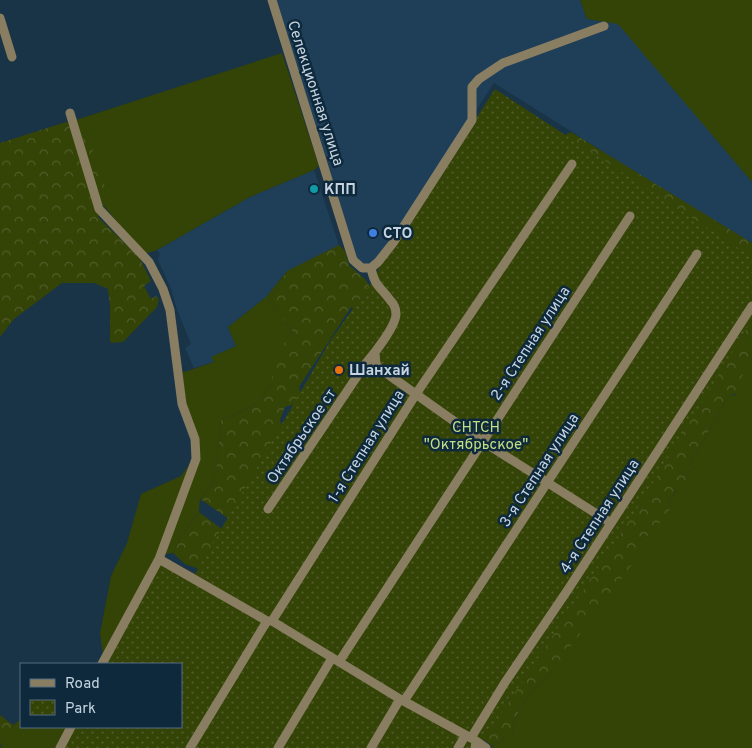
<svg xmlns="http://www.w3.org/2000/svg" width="752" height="748" font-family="Overpass,sans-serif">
<defs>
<pattern id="forest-crowns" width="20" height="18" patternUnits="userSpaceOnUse" patternTransform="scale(1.25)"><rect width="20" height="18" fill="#344306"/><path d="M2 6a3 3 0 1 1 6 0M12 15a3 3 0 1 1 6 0" fill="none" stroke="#505d2a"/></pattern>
<pattern id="park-dots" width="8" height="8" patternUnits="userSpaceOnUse" patternTransform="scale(1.25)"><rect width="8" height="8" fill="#344306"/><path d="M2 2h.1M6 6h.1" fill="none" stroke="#505d2a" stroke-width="1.8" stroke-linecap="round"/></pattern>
</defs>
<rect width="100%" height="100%" fill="#193347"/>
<path fill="#1e3f57" d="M 275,0 L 580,0 L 587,19 L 618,23 L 752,182 L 752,243 L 685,203 L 494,83 L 377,261 L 368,267 L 355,260 Z
M 314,170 L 339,245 L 287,271 L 266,297 L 228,327 L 236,346 L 212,357 L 214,362 L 194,368 L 185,348 L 191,344 L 176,307 L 171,289 L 158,260 L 160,254 L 157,250 L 250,197 Z"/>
<path fill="#344306" d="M 580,0 L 752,0 L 752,182 L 618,24 L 587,19 Z
M 282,53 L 319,166 L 314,170 L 250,197 L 157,250 L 145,254 L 101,203 L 81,143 L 76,120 Z
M 287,271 L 269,301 L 293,331 L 285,344 L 273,381 L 258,403 L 235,415 L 221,419 L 217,464 L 213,483 L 200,499 L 199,512 L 185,530 L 173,553 L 164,554 L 197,460 L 183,404 L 181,373 L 214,362 L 211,357 L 236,346 L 228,327 L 266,297 Z
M 752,358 L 752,748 L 494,748 L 492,746 L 512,734 L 513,727 L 520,708 L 531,691 L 553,670 L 636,541 L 647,536 L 656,523 L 670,509 L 669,501 L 687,477 L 692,460 L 729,396 L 736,395 L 739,380 Z
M 191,462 L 156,557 L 103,656 L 100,633 L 111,576 L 127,543 L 141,494 L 181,476 Z
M 20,720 L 21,720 L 21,727 L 68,727 L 57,748 L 0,748 C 5,740 11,736 13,725 Z"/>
<path fill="url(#forest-crowns)" d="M 66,122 L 69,123 L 99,218 L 139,257 L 151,281 L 144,286 L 151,299 L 156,296 L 159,299 L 157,307 L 123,342 L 111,343 L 110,341 L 110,305 L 108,289 L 94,283 L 62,283 L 14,319 L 0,337 L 0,143 Z
M 571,132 L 752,243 L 752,266 L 565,135 Z
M 88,136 L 107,192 L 106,196 L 97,196 L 81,143 L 84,137 Z
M 339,245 L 345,251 L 349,265 L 366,280 L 376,299 L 374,323 L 351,307 L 299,387 L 301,394 L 295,404 L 285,407 L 280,420 L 283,429 L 229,519 L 200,499 L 213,483 L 217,464 L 221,419 L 235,415 L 258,403 L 273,381 L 269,364 L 293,331 L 269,301 L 287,271 Z
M 752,318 L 752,358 L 740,380 L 741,392 L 729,396 L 692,460 L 687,477 L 688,482 L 685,488 L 676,491 L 669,501 L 670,509 L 663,523 L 656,523 C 654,534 646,537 636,541 L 639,548 L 637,558 L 553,670 L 531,691 L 520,708 L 513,727 L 512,734 L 492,746 L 483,739 Z
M 199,512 L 226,532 L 199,569 L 185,564 L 173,553 L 185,530 Z
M 0,715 L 13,725 C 11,735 7,740 0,746 Z"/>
<path fill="url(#park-dots)" d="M 495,89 L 752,257 L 752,320 L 635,512 L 483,741 L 493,748 L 64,748 L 75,727 L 181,727 L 181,664 L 107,664 L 162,557 L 195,574 L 330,341 L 376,276 L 380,264 L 395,244 Z"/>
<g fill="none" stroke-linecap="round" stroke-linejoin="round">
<path stroke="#897d62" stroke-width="9" d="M 272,0 L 353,260 L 362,268 L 371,268 L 378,262 L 393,243 L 472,120 L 472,87 L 479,79 L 503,63 L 604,26
M 0,18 L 12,57
M 70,113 L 99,209 L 149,262 L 163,289 L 170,310 L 182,404 L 195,439 L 196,459 L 159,559 L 102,664
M 375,353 L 376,364 L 379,368 L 482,441 L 611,523
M 268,509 L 366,363 C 374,354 396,326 396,314 C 396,309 394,304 390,300 C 380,286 375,287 371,268
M 159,559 L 267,621 L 272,621 L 400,699 L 471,738 L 504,684 L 567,591 L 752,306
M 272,621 L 416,394 L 572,164
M 339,662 L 630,216
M 404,701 L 697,254
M 471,738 L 476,741 L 475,748
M 476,741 L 486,748
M 60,748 L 71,727
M 190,748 L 267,621
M 278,748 L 332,658
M 371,748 L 400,699
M 458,748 L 465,736"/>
</g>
<circle fill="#0f9aa8" stroke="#0e293c" stroke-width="2" cx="314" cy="189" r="5"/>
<circle fill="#3f7fe0" stroke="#0e293c" stroke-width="2" cx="373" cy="233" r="5"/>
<circle fill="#e8710a" stroke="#0e293c" stroke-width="2" cx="339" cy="370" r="5"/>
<g text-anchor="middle" stroke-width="5" stroke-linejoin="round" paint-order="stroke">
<g font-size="15" fill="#c5d4e0" stroke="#0e293c">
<text transform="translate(316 93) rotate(72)" y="5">Селекционная улица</text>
<text transform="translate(530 343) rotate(-57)" y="5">2-я Степная улица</text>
<text transform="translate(301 436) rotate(-56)" y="5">Октябрьское ст</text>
<text transform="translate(366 446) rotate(-58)" y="5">1-я Степная улица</text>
<text transform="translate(539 470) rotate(-57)" y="5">3-я Степная улица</text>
<text transform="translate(599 516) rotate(-57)" y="5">4-я Степная улица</text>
</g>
<g font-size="15" font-weight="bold" fill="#c5d4e0" stroke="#0e293c" text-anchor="start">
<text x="324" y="194">КПП</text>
<text x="383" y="238">СТО</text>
<text x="349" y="375">Шанхай</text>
</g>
<g font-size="15" fill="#c3df84" stroke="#0e293c">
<text x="476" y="432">СНТСН<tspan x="476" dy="17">"Октябрьское"</tspan></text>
</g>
</g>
<rect x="20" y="663" width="162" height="65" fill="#0e293c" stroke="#576d7e"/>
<rect x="30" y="679" width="25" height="8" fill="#897d62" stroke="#576d7e"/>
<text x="65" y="688" font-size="15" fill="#c5d4e0">Road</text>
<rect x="30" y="700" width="25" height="15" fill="url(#park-dots)" stroke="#576d7e"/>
<text x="65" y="713" font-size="15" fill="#c5d4e0">Park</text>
</svg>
